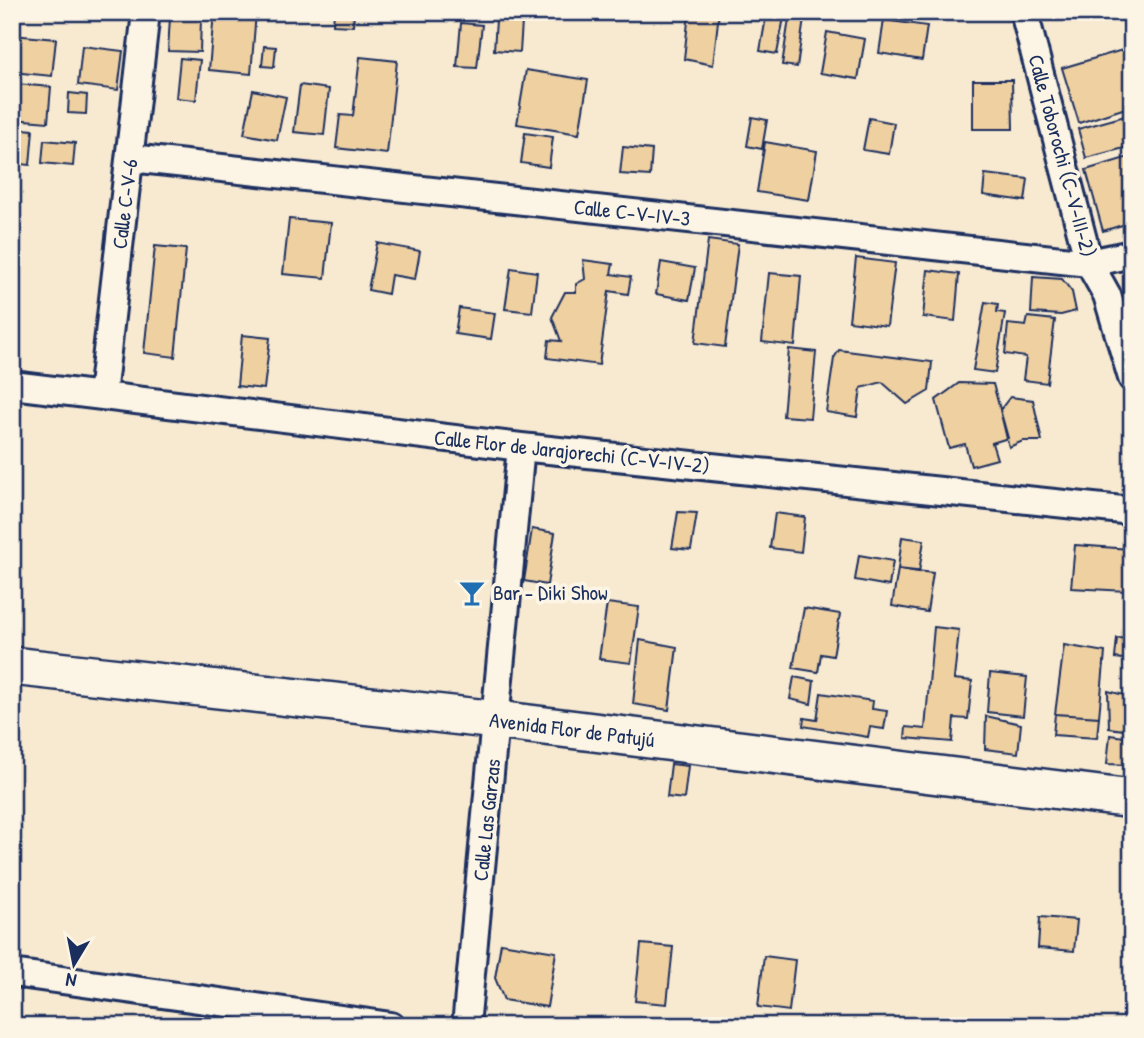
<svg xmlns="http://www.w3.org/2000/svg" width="1144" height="1038" font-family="'Patrick Hand',sans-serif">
<rect width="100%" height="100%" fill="#f8ead1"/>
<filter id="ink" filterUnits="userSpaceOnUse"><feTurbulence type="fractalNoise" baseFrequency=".0143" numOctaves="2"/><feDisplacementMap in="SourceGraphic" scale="14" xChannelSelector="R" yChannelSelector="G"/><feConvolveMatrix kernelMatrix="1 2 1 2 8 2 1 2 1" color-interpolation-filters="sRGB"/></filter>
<g filter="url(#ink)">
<path fill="#efd0a1" stroke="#1b2f5e" stroke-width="2" d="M 214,12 L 256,12 L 251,74 L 209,70 Z
M 334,12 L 354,12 L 353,26 L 333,25 Z
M 689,12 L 719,12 L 713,65 L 684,59 Z
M 767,12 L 785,12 L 777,54 L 760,51 Z
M 790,12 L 805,12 L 797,67 L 782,65 Z
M 1054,12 L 1097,12 L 1055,20 Z
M 170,17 L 201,18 L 200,52 L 168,51 Z
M 496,20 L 522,22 L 520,52 L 494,50 Z
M 884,20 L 927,26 L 922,60 L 879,53 Z
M 461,23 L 482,25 L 477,68 L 457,67 Z
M 827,32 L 865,39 L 858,79 L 820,73 Z
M 12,35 L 56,39 L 52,76 L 12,72 Z
M 82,46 L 123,51 L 118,90 L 78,85 Z
M 264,46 L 276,47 L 274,67 L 262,66 Z
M 1129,48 L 1132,106 L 1079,123 L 1062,68 Z
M 360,57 L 397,61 L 387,154 L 336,148 L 340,115 L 353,116 Z
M 180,58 L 200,60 L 196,100 L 176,98 Z
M 526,70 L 588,80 L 579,134 L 517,124 Z
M 973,80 L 1012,80 L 1013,129 L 973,129 Z
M 16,84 L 51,87 L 48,122 L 13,119 Z
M 300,85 L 329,89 L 324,135 L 294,132 Z
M 253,90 L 286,97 L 277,140 L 244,134 Z
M 69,93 L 87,95 L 86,114 L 68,113 Z
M 1132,114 L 1132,146 L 1086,158 L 1078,129 Z
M 752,117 L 767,120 L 762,149 L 747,146 Z
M 869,118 L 894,123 L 889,154 L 863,150 Z
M 12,128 L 33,130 L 30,165 L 12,163 Z
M 525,133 L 553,137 L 549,167 L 521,163 Z
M 44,140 L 75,143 L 73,166 L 42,163 Z
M 765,142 L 817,151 L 809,200 L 757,192 Z
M 623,147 L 652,150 L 650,176 L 620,174 Z
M 1132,156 L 1132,222 L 1103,231 L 1086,170 Z
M 985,174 L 1028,179 L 1025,201 L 983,195 Z
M 289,219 L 331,223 L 325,278 L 283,274 Z
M 708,240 L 738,244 L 725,347 L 695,343 Z
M 377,243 L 420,251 L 415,279 L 391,275 L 388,294 L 368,290 Z
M 155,246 L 186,249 L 175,357 L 144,353 Z
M 856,258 L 895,263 L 887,326 L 849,321 Z
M 583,260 L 613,264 L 611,274 L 631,277 L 628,294 L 609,291 L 599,365 L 547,358 L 549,340 L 561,341 L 552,317 L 565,292 L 576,292 L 576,284 L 585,279 Z
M 661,262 L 695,268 L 689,300 L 656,294 Z
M 511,268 L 537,272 L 532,312 L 505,309 Z
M 928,270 L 959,274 L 955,321 L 923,317 Z
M 769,273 L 801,276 L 795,346 L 762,342 Z
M 1033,277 L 1062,279 L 1072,292 L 1076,311 L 1061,315 L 1031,313 Z
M 985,302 L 998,304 L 997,312 L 1005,313 L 995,373 L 973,370 Z
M 459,308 L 495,313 L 491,339 L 455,334 Z
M 1028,317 L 1055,320 L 1047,383 L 1023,380 L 1026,357 L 1005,354 L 1008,324 L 1026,326 Z
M 242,335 L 270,338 L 264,389 L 237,386 Z
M 789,349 L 816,352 L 810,418 L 783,416 Z
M 839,350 L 932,362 L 929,391 L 907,404 L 882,382 L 861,388 L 857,417 L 826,412 L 834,358 Z
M 959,383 L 993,384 L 1008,438 L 992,443 L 997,459 L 971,466 L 965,444 L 949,448 L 936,400 Z
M 1010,397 L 1033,400 L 1042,441 L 1023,441 L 1009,447 L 1000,410 Z
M 678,512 L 697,513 L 691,550 L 672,548 Z
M 775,513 L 805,517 L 801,552 L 770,548 Z
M 532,529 L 555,533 L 547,585 L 524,581 Z
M 902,537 L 924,540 L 919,572 L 898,569 Z
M 1075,545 L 1130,549 L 1127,591 L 1071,588 Z
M 859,555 L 893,561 L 889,586 L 855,580 Z
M 898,569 L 933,573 L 927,612 L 892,606 Z
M 607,603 L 639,607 L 631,663 L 599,659 Z
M 804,608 L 840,614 L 833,656 L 821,654 L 818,672 L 793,668 Z
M 934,627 L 959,630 L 954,679 L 972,681 L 968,719 L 954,718 L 952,742 L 905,738 L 906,727 L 925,729 Z
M 1117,638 L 1132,639 L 1132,660 L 1115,658 Z
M 640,640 L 677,647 L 669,710 L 633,704 Z
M 1064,645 L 1105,652 L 1099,717 L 1055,714 Z
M 990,673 L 1027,677 L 1023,716 L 987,712 Z
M 794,677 L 814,681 L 811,704 L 790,699 Z
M 1108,691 L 1132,697 L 1132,731 L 1109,728 Z
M 821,693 L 873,701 L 872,709 L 887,711 L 884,729 L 870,727 L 868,737 L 803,726 L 804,718 L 817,720 Z
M 1055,714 L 1099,717 L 1097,738 L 1053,735 Z
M 986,716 L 1021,724 L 1018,753 L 985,749 Z
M 1110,735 L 1132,738 L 1132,765 L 1107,764 Z
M 671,764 L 688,766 L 684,799 L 667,797 Z
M 1040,917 L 1077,920 L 1074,951 L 1038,948 Z
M 501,943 L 556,952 L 547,1007 L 504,1000 L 495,978 Z
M 641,944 L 673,947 L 667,1004 L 635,1001 Z
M 764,956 L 795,960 L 789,1011 L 758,1007 Z"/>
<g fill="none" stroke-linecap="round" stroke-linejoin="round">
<g stroke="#1b2f5e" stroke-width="32">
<path id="minor" d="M 1024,12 L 1089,263 L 1107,295 L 1132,378
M 131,158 L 1089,263 L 1132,254
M 12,385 L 521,447 L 1132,511
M 102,395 L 146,12
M 12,973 L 391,1026
M 466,1026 L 521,447"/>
</g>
<g stroke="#1b2f5e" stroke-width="42">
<path id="secondary" d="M 12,666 L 497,720 L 1132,799"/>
</g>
<use href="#minor" stroke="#fcf5e5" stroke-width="26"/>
<use href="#secondary" stroke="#fcf5e5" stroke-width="37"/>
</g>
</g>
<defs>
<g id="bar-bare" transform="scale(2.1)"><path d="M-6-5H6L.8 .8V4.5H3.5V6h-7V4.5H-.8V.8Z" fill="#1f6fb2" stroke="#fcf5e5" stroke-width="2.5" paint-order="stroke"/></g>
</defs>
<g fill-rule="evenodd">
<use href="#bar-bare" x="472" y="593"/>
</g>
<g text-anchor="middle" stroke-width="7" stroke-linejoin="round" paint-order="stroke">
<g font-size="21" fill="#1b2f5e" stroke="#fcf5e5">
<text transform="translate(1062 156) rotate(75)" y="7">Calle Toborochi (C-V-III-2)</text>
<text transform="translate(125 204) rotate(-83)" y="7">Calle C-V-6</text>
<text transform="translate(632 213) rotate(6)" y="7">Calle C-V-IV-3</text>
<text transform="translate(572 452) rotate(6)" y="7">Calle Flor de Jarajorechi (C-V-IV-2)</text>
<text transform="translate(572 730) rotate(7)" y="7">Avenida Flor de Patujú</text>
<text transform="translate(487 820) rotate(-84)" y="7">Calle Las Garzas</text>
</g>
<g font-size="21" fill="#1b2f5e" stroke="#fcf5e5" text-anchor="start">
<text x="493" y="600">Bar - Diki Show</text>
</g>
</g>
<rect width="1144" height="1038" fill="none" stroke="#fcf5e5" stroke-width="42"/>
<rect x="21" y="21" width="1102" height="996" fill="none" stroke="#1b2f5e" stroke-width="2.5" filter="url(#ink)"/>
<g transform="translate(74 964) rotate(190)" stroke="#fcf5e5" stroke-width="5" paint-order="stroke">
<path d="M0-5L12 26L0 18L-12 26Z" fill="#1b2f5e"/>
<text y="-10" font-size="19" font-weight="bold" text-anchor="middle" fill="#1b2f5e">N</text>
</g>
</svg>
